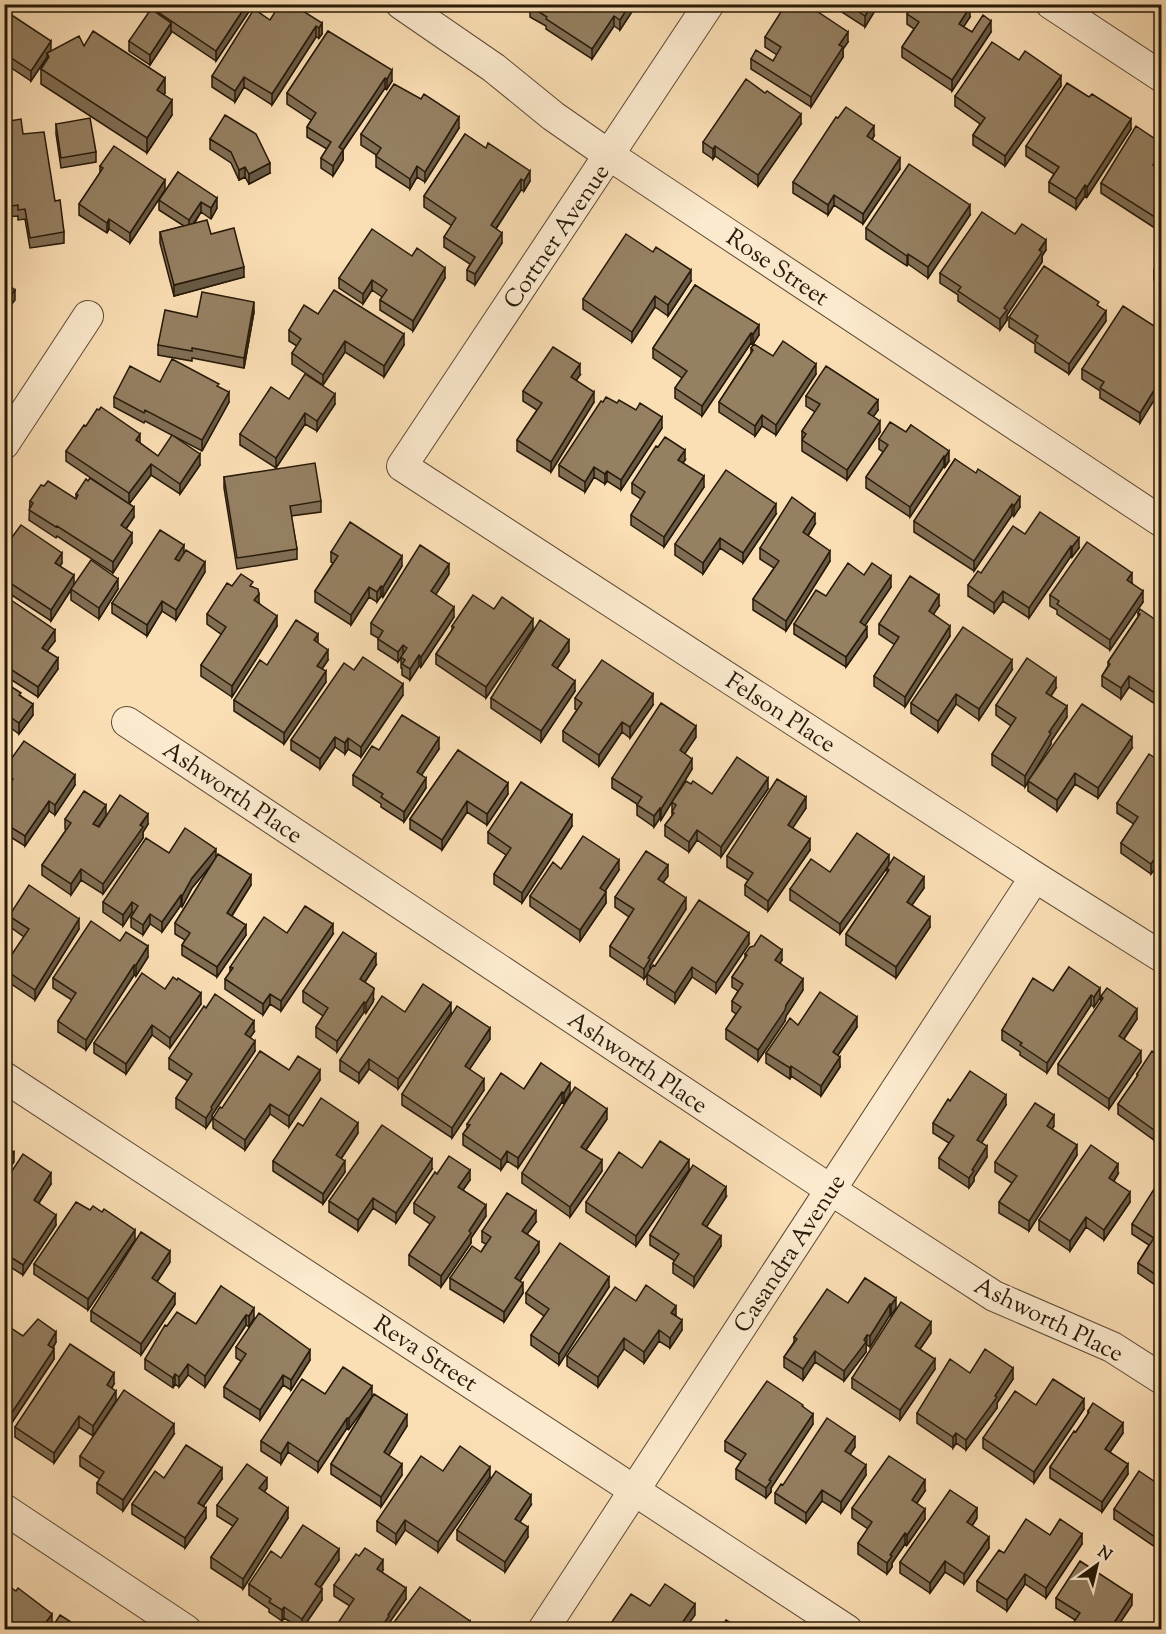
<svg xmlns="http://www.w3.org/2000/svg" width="1166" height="1634" font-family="'Sorts Mill Goudy',serif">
<rect width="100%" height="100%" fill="#fbdfb4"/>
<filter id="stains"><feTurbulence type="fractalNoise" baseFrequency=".00333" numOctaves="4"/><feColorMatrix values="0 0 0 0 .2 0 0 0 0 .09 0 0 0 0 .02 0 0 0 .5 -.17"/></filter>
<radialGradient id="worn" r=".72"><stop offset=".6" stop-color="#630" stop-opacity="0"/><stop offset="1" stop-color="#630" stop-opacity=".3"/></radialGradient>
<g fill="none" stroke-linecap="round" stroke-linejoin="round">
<g stroke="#5b4b34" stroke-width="32">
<path id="minor" d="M 401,4 L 494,68 L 553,116 L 609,155 L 1162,522
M 709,4 L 402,466 L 1035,877 L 1162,957
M 1051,4 L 1162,77
M 4,444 L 88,316
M 127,722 L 831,1190 L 994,1296 L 1112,1347 L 1162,1379
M 4,1077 L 847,1630
M 4,1509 L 186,1630
M 543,1630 L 1035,877"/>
</g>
<use href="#minor" stroke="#fceace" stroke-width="30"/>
</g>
<path fill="#806e54" stroke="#261a09" stroke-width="1.5" d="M 158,4 L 254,4 L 216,61 L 171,31 L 171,33 L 150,65 L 129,51 L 129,41 L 155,12 L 155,10 Z
M 532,4 L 637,4 L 620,30 L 614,26 L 592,59 L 546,29 L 546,26 L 530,17 L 530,6 Z
M 826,4 L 879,4 L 865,27 L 831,5 L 830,7 Z
M 4,10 L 51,51 L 84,46 L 165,93 L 164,95 L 172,115 L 147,153 L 41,84 L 41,69 L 47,60 L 47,57 L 31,81 L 4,63 Z
M 907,14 L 970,17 L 963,27 L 972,32 L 991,32 L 952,91 L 902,57 L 902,47 L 914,29 L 907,24 Z
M 270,20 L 322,23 L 322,34 L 319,38 L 316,37 L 272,105 L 244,87 L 235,102 L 212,87 L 212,76 Z
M 328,31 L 392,81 L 387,89 L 385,88 L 343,150 L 343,160 L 333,176 L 321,168 L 321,158 L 327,149 L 307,137 L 307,127 L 311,120 L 287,104 L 287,93 Z
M 765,37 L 848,42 L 843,49 L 843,57 L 811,107 L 751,69 L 751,59 L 773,61 L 777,55 L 765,47 Z
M 1019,60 L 1061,86 L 1005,166 L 973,145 L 973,135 L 980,124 L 955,106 L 955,96 Z
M 1089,97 L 1131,129 L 1087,197 L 1085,196 L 1076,209 L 1049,192 L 1049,182 L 1054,174 L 1026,156 L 1026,146 Z
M 4,122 L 23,134 L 55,201 L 64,232 L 64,243 L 30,248 L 25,219 L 18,220 L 18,216 L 4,217 Z
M 56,124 L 96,152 L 96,162 L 61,168 L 56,134 Z
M 801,124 L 758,186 L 715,156 L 713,159 L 703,152 L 703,142 Z
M 459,128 L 425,182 L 417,177 L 410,189 L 376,167 L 376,155 L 361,145 L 361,134 Z
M 465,134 L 530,181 L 524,191 L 521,190 L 496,229 L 502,243 L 475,285 L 467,280 L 467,270 L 470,264 L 444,247 L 444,237 L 452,226 L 424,207 L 424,196 Z
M 874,136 L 872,140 L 900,169 L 863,224 L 834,205 L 828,215 L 793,193 L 793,182 Z
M 210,139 L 270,173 L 249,184 L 245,177 L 239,180 L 231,163 L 210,149 Z
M 100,166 L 165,190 L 130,243 L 109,229 L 107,233 L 79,215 L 79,204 L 100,173 Z
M 1161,170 L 1161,232 L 1101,193 L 1101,183 Z
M 178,172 L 217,208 L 211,219 L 201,212 L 194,224 L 244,277 L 174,296 L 160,243 L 160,232 L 184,226 L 159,210 L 159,200 Z
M 970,215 L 928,278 L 908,264 L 907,266 L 866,239 L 866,228 Z
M 1015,234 L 1046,250 L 1042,256 L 1042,262 L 1007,315 L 1007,320 L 1000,330 L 958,301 L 958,295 L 940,283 L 940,273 Z
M 1161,259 L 1161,285 L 1154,280 L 1154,270 Z
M 339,278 L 445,278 L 413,331 L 380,310 L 380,300 L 382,297 L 372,290 L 363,304 L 339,288 Z
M 691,281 L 668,316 L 655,307 L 632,342 L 583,309 L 583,299 Z
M 695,285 L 759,335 L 753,344 L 751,343 L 702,416 L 675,398 L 675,388 L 682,378 L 653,358 L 653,348 Z
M 1099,307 L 1106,321 L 1069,374 L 1035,352 L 1035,344 L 1009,327 L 1009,317 Z
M 254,312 L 244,368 L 192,358 L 192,361 L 158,355 L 158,345 L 197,317 Z
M 318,314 L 404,345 L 384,377 L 345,352 L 323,385 L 292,364 L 292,353 L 297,346 L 289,341 L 289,330 Z
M 1157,328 L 1140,423 L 1100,398 L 1100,391 L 1082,379 L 1082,369 Z
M 751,348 L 816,374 L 776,435 L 762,426 L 755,436 L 719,412 L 719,402 L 751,353 Z
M 580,375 L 576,380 L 594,402 L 551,472 L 517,451 L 517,440 L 537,410 L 523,401 L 523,391 Z
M 160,382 L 229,402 L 202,451 L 145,421 L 144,423 L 114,407 L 114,397 Z
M 806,396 L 878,410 L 873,417 L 880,432 L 847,480 L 802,451 L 802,431 L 815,412 L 806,406 Z
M 289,399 L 335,404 L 317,431 L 305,424 L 276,468 L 240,445 L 240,434 Z
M 1161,400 L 1161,424 L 1156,420 L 1156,409 Z
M 603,402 L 617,403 L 662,428 L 621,490 L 607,481 L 605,484 L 594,477 L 585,492 L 559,476 L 559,465 Z
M 911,425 L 949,461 L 945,467 L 944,466 L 910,517 L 866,488 L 866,477 L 883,452 L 879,449 L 879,439 L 906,432 Z
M 86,426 L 140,443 L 158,456 L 200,465 L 180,494 L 151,475 L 129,504 L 66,461 L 66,451 Z
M 955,459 L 1020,507 L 1014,516 L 1012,515 L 974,571 L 914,532 L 914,521 Z
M 685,460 L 683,463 L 704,487 L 664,547 L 631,525 L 631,515 L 641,499 L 632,493 L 632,483 Z
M 224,477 L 321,501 L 321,512 L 291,516 L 297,549 L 297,559 L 237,569 L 224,488 Z
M 76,494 L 134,517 L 126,529 L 132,543 L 113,573 L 57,536 L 56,538 L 29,520 L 30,501 L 76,499 Z
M 776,514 L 743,563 L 720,548 L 703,574 L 675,555 L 675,544 Z
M 815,524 L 808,536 L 830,561 L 786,631 L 753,610 L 753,599 L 774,568 L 760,559 L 760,548 Z
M 1025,534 L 1079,548 L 1072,557 L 1071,556 L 1029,618 L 1003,601 L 994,613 L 968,596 L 968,585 Z
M 4,548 L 62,563 L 60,566 L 74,585 L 118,589 L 99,619 L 71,600 L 71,590 L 51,621 L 4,590 Z
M 331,552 L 402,566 L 383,597 L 381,596 L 377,602 L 369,597 L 351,625 L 315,602 L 315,591 L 333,563 L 331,562 Z
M 184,553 L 205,572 L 176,620 L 162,611 L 147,636 L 112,613 L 112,603 Z
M 449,574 L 435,595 L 454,617 L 421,667 L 419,666 L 410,680 L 402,675 L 402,668 L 401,668 L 401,657 L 398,662 L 378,649 L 378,638 L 371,634 L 371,623 Z
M 864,575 L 891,587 L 865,625 L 867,637 L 846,667 L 794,634 L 794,624 Z
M 1132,583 L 1143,602 L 1110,650 L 1057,614 L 1057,610 L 1050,606 L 1050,595 Z
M 232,586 L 253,587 L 259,603 L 277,626 L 232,697 L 201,676 L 201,665 L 222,635 L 207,624 L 207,614 Z
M 939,606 L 933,614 L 950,636 L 905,707 L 874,686 L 874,676 L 895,645 L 879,634 L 879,624 Z
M 4,609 L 55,641 L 47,651 L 58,669 L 38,697 L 4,675 Z
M 494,609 L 533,629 L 486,698 L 436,664 L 436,654 L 452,630 L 452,626 Z
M 1161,612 L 1158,706 L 1129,687 L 1121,699 L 1102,686 L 1102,676 L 1108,666 L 1108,662 L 1138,617 L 1138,613 L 1156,620 Z
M 569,651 L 557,669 L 575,691 L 541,742 L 491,708 L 491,698 Z
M 328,660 L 322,669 L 326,682 L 284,744 L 234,711 L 234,700 L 267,665 Z
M 354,670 L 403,695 L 361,757 L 348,749 L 345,754 L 335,747 L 320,769 L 291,750 L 291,740 Z
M 1012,670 L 979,720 L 956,704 L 938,732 L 911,713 L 911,703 Z
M 4,682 L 21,696 L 33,715 L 19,734 L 7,725 Z
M 1056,688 L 1051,696 L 1067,717 L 1051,741 L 1051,744 L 1031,776 L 1132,748 L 1098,798 L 1075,784 L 1057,811 L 1028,791 L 1028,781 L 1025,787 L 992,765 L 992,754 L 1011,726 L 996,715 L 996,705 Z
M 575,698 L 653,705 L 630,738 L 622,732 L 599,766 L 563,741 L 563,731 L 577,710 L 575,709 Z
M 696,737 L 684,754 L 692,769 L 661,820 L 660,818 L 654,827 L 637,815 L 637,804 L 612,788 L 612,778 Z
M 439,749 L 421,775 L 426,788 L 404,822 L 381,807 L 381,804 L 353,785 L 353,775 L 379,750 Z
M 458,750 L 508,794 L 487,825 L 467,812 L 442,850 L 410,829 L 410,819 Z
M 1161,762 L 1157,866 L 1151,874 L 1121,853 L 1121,843 L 1134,824 L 1117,813 L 1117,803 Z
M 4,769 L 75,785 L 55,815 L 49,811 L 25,846 L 4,833 L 4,791 L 8,786 L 4,784 Z
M 691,784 L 712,794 L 768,789 L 721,857 L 697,840 L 689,852 L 665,836 L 665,825 L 672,816 L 672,802 Z
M 806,808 L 792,828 L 810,850 L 768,911 L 745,895 L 745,885 L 748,880 L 727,867 L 727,856 Z
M 106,816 L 98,827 L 148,824 L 143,832 L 143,838 L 103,894 L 81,880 L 71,895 L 42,875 L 42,865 L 66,830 L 65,829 L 65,819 Z
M 572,826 L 522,903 L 494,884 L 494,874 L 506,855 L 488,843 L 488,832 Z
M 169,853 L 216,857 L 251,885 L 232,916 L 246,935 L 217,977 L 182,955 L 182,945 L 185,940 L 175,934 L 175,923 L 212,864 L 192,888 L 182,907 L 181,905 L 162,932 L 150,924 L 143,935 L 131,927 L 131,917 L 134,913 L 132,912 L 123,926 L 103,912 L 103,902 Z
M 889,865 L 840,934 L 790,900 L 790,889 L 830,872 Z
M 887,868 L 924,888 L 912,905 L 930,927 L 896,978 L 846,945 L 846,934 L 887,873 Z
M 561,869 L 619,870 L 605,891 L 606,903 L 580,941 L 530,906 L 530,896 Z
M 668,876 L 663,882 L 686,909 L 650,966 L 650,969 L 655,966 L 749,944 L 716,993 L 692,977 L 675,1003 L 647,984 L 647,974 L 644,979 L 610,956 L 610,946 L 629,917 L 615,907 L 615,897 Z
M 9,916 L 79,929 L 35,1000 L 4,979 L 4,966 L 24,937 L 9,926 Z
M 333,934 L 281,1011 L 270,1004 L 263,1015 L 225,989 L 225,979 L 230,972 L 230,967 Z
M 120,941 L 148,957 L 136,976 L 134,975 L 86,1050 L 58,1032 L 58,1021 L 72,1000 L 53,988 L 53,978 Z
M 745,954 L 782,960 L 780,963 L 803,990 L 786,1016 L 785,1021 L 758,1061 L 726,1039 L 726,1029 L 736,1014 L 732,1011 L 732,1001 L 738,991 L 732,987 L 732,977 L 745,958 Z
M 376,965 L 365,982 L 374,999 L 373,1002 L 366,1013 L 364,1012 L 337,1052 L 316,1037 L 316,1027 L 323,1016 L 303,1002 L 303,991 Z
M 1069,967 L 1100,998 L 1094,1007 L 1091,1005 L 1047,1073 L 1020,1055 L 1020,1052 L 1002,1040 L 1002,1030 L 1053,991 Z
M 165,989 L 201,1004 L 170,1048 L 152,1035 L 126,1074 L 94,1053 L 94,1043 Z
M 1101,996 L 1137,1019 L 1124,1039 L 1141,1062 L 1109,1109 L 1058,1074 L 1058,1064 L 1101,1002 Z
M 405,1012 L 451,1013 L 398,1089 L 369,1069 L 359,1083 L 340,1071 L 340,1060 Z
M 798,1025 L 857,1027 L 838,1055 L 840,1067 L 821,1096 L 791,1076 L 790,1079 L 766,1063 L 766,1053 Z
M 254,1032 L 250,1037 L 255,1051 L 212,1115 L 212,1119 L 206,1128 L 176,1108 L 176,1098 L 188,1081 L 169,1069 L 169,1058 Z
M 490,1039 L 469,1069 L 484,1090 L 452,1138 L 402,1105 L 402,1094 Z
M 1161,1058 L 1154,1140 L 1118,1114 L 1118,1104 L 1137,1077 L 1137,1074 Z
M 541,1063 L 570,1093 L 564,1103 L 562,1102 L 518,1168 L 507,1161 L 501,1170 L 463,1145 L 463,1134 L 467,1128 L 467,1124 L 524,1089 Z
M 289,1070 L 320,1080 L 289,1127 L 270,1114 L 245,1150 L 213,1128 L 213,1118 L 222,1108 Z
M 950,1101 L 1006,1105 L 981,1143 L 987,1157 L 974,1177 L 974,1181 L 969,1188 L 939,1168 L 939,1158 L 949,1143 L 933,1133 L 933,1123 Z
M 607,1119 L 586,1150 L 602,1171 L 570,1217 L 522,1183 L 522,1173 Z
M 303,1126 L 358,1133 L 341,1159 L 345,1172 L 323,1204 L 273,1171 L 273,1161 Z
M 1054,1126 L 1052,1129 L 1077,1155 L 1029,1231 L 999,1213 L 999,1202 L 1012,1183 L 995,1172 L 995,1162 Z
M 642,1168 L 689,1170 L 636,1246 L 586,1212 L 586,1202 Z
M 432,1169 L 396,1223 L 373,1208 L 358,1231 L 329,1212 L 329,1201 Z
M 437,1174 L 470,1180 L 463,1190 L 486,1216 L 471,1238 L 471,1243 L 441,1287 L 409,1265 L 409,1255 L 430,1224 L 414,1213 L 414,1203 Z
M 1118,1174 L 1114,1181 L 1130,1202 L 1104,1240 L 1086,1227 L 1070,1251 L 1039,1230 L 1039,1220 Z
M 4,1183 L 51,1184 L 39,1203 L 56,1225 L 23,1275 L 4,1263 Z
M 1161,1189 L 1161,1289 L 1138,1273 L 1138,1263 L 1149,1245 L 1132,1234 L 1132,1224 Z
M 726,1197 L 706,1227 L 721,1246 L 694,1287 L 673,1273 L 673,1263 L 675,1261 L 650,1245 L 650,1235 Z
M 536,1222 L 527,1234 L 539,1252 L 520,1281 L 523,1293 L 504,1322 L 450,1289 L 450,1278 L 481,1252 L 486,1244 L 482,1242 L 482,1231 Z
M 135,1240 L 88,1310 L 34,1274 L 34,1264 Z
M 170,1262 L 157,1282 L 175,1304 L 141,1355 L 91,1321 L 91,1311 Z
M 865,1278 L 896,1308 L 891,1315 L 890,1315 L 870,1347 L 867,1345 L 866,1347 L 866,1352 L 844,1381 L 815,1362 L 803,1380 L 784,1367 L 784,1357 L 794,1342 L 794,1337 L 848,1303 Z
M 221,1286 L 254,1318 L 249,1327 L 246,1325 L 205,1387 L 188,1375 L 179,1387 L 175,1384 L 173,1388 L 145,1369 L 145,1359 L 167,1326 L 196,1324 Z
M 609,1287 L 559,1365 L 531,1345 L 531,1335 L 544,1316 L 526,1303 L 526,1293 Z
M 636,1301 L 676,1316 L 682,1330 L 670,1348 L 659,1341 L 644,1363 L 624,1349 L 598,1387 L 567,1366 L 567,1356 Z
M 4,1325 L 23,1336 L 56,1342 L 53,1348 L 54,1359 L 7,1430 L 4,1428 Z
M 931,1333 L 920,1349 L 935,1369 L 900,1420 L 852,1388 L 852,1378 Z
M 236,1347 L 310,1360 L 291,1390 L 283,1385 L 260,1420 L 224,1397 L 224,1387 L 241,1361 L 236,1358 Z
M 970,1373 L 1013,1379 L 997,1403 L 997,1408 L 966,1450 L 956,1443 L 953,1448 L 917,1423 L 917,1413 Z
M 114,1384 L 112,1388 L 116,1401 L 93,1436 L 79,1427 L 54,1463 L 15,1437 L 15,1427 Z
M 325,1394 L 372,1396 L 407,1426 L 388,1455 L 402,1475 L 381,1507 L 331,1474 L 331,1464 L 372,1397 L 349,1429 L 347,1428 L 318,1472 L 288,1452 L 281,1464 L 261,1451 L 261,1441 Z
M 1036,1405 L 1084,1409 L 1034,1483 L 983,1448 L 983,1438 Z
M 803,1407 L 813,1424 L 771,1488 L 771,1492 L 766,1498 L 736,1479 L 736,1469 L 741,1461 L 725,1451 L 725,1441 Z
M 1088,1411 L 1123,1433 L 1110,1452 L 1128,1474 L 1102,1512 L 1050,1478 L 1050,1467 L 1088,1415 Z
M 174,1434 L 123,1511 L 97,1493 L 97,1483 L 100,1479 L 80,1466 L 80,1456 Z
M 855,1447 L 850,1454 L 866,1475 L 841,1513 L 822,1501 L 806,1523 L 775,1503 L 775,1493 L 783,1485 Z
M 443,1471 L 490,1477 L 438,1552 L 405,1530 L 396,1544 L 377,1531 L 377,1521 Z
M 164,1478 L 222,1479 L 203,1506 L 206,1518 L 185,1548 L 132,1514 L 132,1504 Z
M 1161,1486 L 1161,1551 L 1114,1519 L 1114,1509 Z
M 267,1488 L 264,1491 L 288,1518 L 243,1589 L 211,1568 L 211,1557 L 233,1526 L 217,1516 L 217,1505 Z
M 925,1491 L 917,1503 L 925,1519 L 907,1545 L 905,1544 L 892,1563 L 892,1567 L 887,1574 L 858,1554 L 858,1543 L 868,1529 L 852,1518 L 852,1508 Z
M 531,1505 L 520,1522 L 528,1537 L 505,1572 L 457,1540 L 457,1530 Z
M 977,1518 L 972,1526 L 989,1548 L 964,1584 L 945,1572 L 930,1593 L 900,1573 L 900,1562 Z
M 1050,1535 L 1082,1544 L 1046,1598 L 1025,1584 L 1007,1611 L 977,1591 L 977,1581 L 1004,1553 Z
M 281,1558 L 339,1560 L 320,1588 L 322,1600 L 302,1629 L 284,1618 L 282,1621 L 269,1612 L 269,1609 L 249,1595 L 249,1584 Z
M 383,1570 L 382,1572 L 406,1599 L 389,1623 L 389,1626 L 350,1606 L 334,1596 L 334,1585 Z
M 1056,1598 L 1132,1605 L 1075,1620 L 1056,1608 Z"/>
<path fill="#685a45" stroke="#261a09" stroke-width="1.5" d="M 247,4 L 254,4 L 216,61 L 216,51 Z
M 630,4 L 637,4 L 620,30 L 620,20 Z
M 872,4 L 879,4 L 865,27 L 865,16 Z
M 970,7 L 970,17 L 959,34 L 959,24 Z
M 614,16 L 614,26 L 592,59 L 592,49 Z
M 991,21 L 991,32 L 952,91 L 952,80 Z
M 171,23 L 171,33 L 150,65 L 150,55 Z
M 322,23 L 322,34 L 319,38 L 319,28 Z
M 316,26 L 316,37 L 272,105 L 272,94 Z
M 848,32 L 848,42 L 843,49 L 843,57 L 811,107 L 811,97 L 839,45 Z
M 51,41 L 51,51 L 47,53 L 47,57 L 31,81 L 31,71 Z
M 392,70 L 392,81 L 387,89 L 387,79 Z
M 1061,76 L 1061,86 L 1005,166 L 1005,156 Z
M 244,77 L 244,87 L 235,102 L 235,91 Z
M 165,78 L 165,93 L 157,105 L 157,90 Z
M 385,78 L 385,88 L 343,150 L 343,160 L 333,176 L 333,166 L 339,147 Z
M 172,100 L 172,115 L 147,153 L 147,138 Z
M 801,114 L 801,124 L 758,186 L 758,175 Z
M 459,117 L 459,128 L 425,182 L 425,172 Z
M 1131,119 L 1131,129 L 1087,197 L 1087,187 Z
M 874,126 L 874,136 L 867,147 L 867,136 Z
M 715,146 L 715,156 L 713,159 L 713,149 Z
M 1161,152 L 1161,162 L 1153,175 L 1153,165 Z
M 900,158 L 900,169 L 863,224 L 863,214 Z
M 270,163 L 270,173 L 249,184 L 249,174 Z
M 417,166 L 417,177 L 410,189 L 410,179 Z
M 245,167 L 245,177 L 239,180 L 239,170 Z
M 530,171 L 530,181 L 524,191 L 524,181 Z
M 521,179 L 521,190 L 491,236 L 491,225 Z
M 165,180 L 165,190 L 130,243 L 130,233 Z
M 1085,185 L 1085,196 L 1076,209 L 1076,199 Z
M 834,195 L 834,205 L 828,215 L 828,205 Z
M 217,198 L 217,208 L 211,219 L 211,208 Z
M 201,202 L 201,212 L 189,230 L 189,220 Z
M 970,205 L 970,215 L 928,278 L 928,267 Z
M 109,219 L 109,229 L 107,233 L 107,223 Z
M 502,233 L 502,243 L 475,285 L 475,274 Z
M 1046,240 L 1046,250 L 1042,256 L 1042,262 L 1007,315 L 1007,320 L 1000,330 L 1000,319 L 1004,308 Z
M 6,251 L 6,262 L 4,264 L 4,253 Z
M 908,254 L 908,264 L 907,266 L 907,256 Z
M 244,267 L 244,277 L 174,296 L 174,285 Z
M 445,268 L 445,278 L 413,331 L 413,321 Z
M 691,270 L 691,281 L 668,316 L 668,305 Z
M 372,280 L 372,290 L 363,304 L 363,294 Z
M 15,290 L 15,300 L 4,314 L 4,303 Z
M 655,296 L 655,307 L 632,342 L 632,332 Z
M 254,302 L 254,312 L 244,368 L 244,358 Z
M 1106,311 L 1106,321 L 1069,374 L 1069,364 Z
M 759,325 L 759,335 L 753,344 L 753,334 Z
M 751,333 L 751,343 L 702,416 L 702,406 Z
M 404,334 L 404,345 L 384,377 L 384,366 Z
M 345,341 L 345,352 L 323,385 L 323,375 Z
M 580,364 L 580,375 L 571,388 L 571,377 Z
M 816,364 L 816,374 L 776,435 L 776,425 Z
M 1161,379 L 1161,389 L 1140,423 L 1140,413 Z
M 229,392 L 229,402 L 202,451 L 202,440 Z
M 594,392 L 594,402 L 551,472 L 551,462 Z
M 335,394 L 335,404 L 317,431 L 317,421 Z
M 878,400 L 878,410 L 868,424 L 868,413 Z
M 305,413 L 305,424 L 276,468 L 276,458 Z
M 762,415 L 762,426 L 755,436 L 755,426 Z
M 662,417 L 662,428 L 621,490 L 621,480 Z
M 880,421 L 880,432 L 847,480 L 847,470 Z
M 140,434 L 140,444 L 136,440 Z
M 685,450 L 685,460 L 678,470 L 678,460 Z
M 949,451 L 949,461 L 945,467 L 945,457 Z
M 200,454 L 200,465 L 180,494 L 180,484 Z
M 944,456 L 944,466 L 910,517 L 910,507 Z
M 151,464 L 151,475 L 129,504 L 129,493 Z
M 594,467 L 594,477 L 585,492 L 585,482 Z
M 607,471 L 607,481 L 605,484 L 605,474 Z
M 704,476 L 704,487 L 664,547 L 664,537 Z
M 1020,497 L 1020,507 L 1014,516 L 1014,506 Z
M 776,504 L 776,514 L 743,563 L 743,553 Z
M 1012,504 L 1012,515 L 974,571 L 974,561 Z
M 134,507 L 134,517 L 121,536 L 121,525 Z
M 815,514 L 815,524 L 803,543 L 803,532 Z
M 132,533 L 132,543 L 113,573 L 113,562 Z
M 720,538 L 720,548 L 703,574 L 703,563 Z
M 1079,538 L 1079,548 L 1072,557 L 1072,547 Z
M 184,545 L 184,555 L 175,569 L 175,559 Z
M 1071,546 L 1071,556 L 1029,618 L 1029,608 Z
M 830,551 L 830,561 L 786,631 L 786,621 Z
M 62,553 L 62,563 L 55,573 L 55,563 Z
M 402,556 L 402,566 L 383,597 L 383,587 Z
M 205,562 L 205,572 L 176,620 L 176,610 Z
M 449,564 L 449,574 L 431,602 L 431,591 Z
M 1132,573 L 1132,583 L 1127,591 L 1127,580 Z
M 74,575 L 74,585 L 51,621 L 51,610 Z
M 891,576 L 891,587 L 860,633 L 860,622 Z
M 118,579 L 118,589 L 99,619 L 99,608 Z
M 381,586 L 381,596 L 377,602 L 377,592 Z
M 369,587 L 369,597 L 351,625 L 351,615 Z
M 1003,591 L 1003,601 L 994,613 L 994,603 Z
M 1143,591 L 1143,602 L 1110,650 L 1110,640 Z
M 259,594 L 259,604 L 254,600 Z
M 939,595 L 939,606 L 929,621 L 929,611 Z
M 162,601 L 162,611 L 147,636 L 147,625 Z
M 454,607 L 454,617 L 421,667 L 421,657 Z
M 277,616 L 277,626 L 232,697 L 232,686 Z
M 533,619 L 533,629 L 486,698 L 486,687 Z
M 950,626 L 950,636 L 905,707 L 905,697 Z
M 867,627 L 867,637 L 846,667 L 846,657 Z
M 55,630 L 55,641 L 42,658 L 42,648 Z
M 318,634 L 318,644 L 314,640 Z
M 569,640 L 569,651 L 552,676 L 552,665 Z
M 403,645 L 403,655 L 398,662 L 398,652 Z
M 328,650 L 328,660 L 317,676 L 317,666 Z
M 419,655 L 419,666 L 410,680 L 410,669 Z
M 58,658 L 58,669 L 38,697 L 38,687 Z
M 1012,660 L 1012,670 L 979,720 L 979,709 Z
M 326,671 L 326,682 L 284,744 L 284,733 Z
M 1129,676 L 1129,687 L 1121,699 L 1121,688 Z
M 1056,678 L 1056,688 L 1046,703 L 1046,693 Z
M 575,681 L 575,691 L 541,742 L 541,731 Z
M 403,684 L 403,695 L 361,757 L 361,747 Z
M 1161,691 L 1161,701 L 1158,706 L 1158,695 Z
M 653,694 L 653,705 L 630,738 L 630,727 Z
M 956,694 L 956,704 L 938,732 L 938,721 Z
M 33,704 L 33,715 L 19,734 L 19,723 Z
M 1067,706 L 1067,717 L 1051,741 L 1051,744 L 1025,787 L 1025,776 L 1049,732 Z
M 7,715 L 7,725 L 4,728 L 4,718 Z
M 622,722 L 622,732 L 599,766 L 599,755 Z
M 696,726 L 696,737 L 680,761 L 680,750 Z
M 335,737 L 335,747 L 320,769 L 320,759 Z
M 1132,737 L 1132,748 L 1098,798 L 1098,788 Z
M 348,738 L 348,749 L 345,754 L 345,743 Z
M 439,738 L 439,749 L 417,782 L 417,772 Z
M 692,759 L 692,769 L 661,820 L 661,809 Z
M 1075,773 L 1075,784 L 1057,811 L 1057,800 Z
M 75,775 L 75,785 L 55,815 L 55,805 Z
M 426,778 L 426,788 L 404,822 L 404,812 Z
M 768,778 L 768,789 L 721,857 L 721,847 Z
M 508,783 L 508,794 L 487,825 L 487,814 Z
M 806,797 L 806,808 L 788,835 L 788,825 Z
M 49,801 L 49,811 L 25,846 L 25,836 Z
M 467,801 L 467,812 L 442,850 L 442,840 Z
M 106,805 L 106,816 L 93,834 L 93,824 Z
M 660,808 L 660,818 L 654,827 L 654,816 Z
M 148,814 L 148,824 L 143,832 L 143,838 L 103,894 L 103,884 Z
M 572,815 L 572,826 L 522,903 L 522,893 Z
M 697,830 L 697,840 L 689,852 L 689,842 Z
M 810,839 L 810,850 L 768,911 L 768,901 Z
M 1161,843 L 1161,854 L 1157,860 L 1157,866 L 1151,874 L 1151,864 L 1154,854 Z
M 216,849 L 216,859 L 192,888 L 182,907 L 182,896 L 192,878 Z
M 889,855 L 889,865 L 840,934 L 840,924 Z
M 619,860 L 619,870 L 600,899 L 600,888 Z
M 668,865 L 668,876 L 658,889 L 658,879 Z
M 81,869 L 81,880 L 71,895 L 71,884 Z
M 251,875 L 251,885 L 227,923 L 227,913 Z
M 924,877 L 924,888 L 907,912 L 907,902 Z
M 606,892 L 606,903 L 580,941 L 580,930 Z
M 181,895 L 181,905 L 162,932 L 162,922 Z
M 686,898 L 686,909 L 650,966 L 650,970 L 644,979 L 644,969 L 648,958 Z
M 132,902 L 132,912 L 123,926 L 123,915 Z
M 150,914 L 150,924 L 143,935 L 143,925 Z
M 930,917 L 930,927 L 896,978 L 896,967 Z
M 79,919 L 79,929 L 35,1000 L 35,990 Z
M 333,924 L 333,934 L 281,1011 L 281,1001 Z
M 246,925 L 246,935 L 217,977 L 217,967 Z
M 749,933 L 749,944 L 716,993 L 716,983 Z
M 148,946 L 148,957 L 136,976 L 136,965 Z
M 782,950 L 782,960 L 775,971 L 775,960 Z
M 376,954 L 376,965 L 360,989 L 360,979 Z
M 134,965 L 134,975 L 86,1050 L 86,1040 Z
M 692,967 L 692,977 L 675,1003 L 675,993 Z
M 803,979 L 803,990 L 786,1016 L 785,1021 L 758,1061 L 758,1050 L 786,1005 Z
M 374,988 L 373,1002 L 366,1013 L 366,1003 Z
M 1100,988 L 1100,998 L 1094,1007 L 1094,997 Z
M 201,993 L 201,1004 L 170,1048 L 170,1038 Z
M 270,994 L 270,1004 L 263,1015 L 263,1004 Z
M 1091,995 L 1091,1005 L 1047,1073 L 1047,1063 Z
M 364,1002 L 364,1012 L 337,1052 L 337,1041 Z
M 451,1003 L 451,1013 L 398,1089 L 398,1079 Z
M 1137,1009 L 1137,1019 L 1119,1046 L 1119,1036 Z
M 857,1017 L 857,1027 L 833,1062 L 833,1052 Z
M 254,1021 L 254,1032 L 245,1045 L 245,1034 Z
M 152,1025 L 152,1035 L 126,1074 L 126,1064 Z
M 490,1028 L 490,1039 L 465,1076 L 465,1066 Z
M 255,1041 L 255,1051 L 212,1115 L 212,1119 L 206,1128 L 206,1118 L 211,1107 Z
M 1141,1051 L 1141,1062 L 1109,1109 L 1109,1099 Z
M 840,1057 L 840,1067 L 821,1096 L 821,1086 Z
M 369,1059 L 369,1069 L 359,1083 L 359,1073 Z
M 791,1066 L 791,1076 L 790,1079 L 790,1068 Z
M 320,1070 L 320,1080 L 289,1127 L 289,1116 Z
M 484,1079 L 484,1090 L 452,1138 L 452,1128 Z
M 570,1083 L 570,1093 L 564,1103 L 564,1093 Z
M 562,1092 L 562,1102 L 518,1168 L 518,1158 Z
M 1006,1095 L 1006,1105 L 977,1150 L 977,1140 Z
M 270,1104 L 270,1114 L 245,1150 L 245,1140 Z
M 607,1109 L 607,1119 L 581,1157 L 581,1147 Z
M 1054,1115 L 1054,1126 L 1047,1136 L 1047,1126 Z
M 1161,1120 L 1161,1130 L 1154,1140 L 1154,1130 Z
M 358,1123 L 358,1133 L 336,1166 L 336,1155 Z
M 1077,1145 L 1077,1155 L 1029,1231 L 1029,1221 Z
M 987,1146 L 987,1157 L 974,1177 L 974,1181 L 969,1188 L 969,1178 L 972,1170 Z
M 507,1151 L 507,1161 L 501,1170 L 501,1160 Z
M 14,1152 L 14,1162 L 4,1176 L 4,1166 Z
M 432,1159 L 432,1169 L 396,1223 L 396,1213 Z
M 602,1160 L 602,1171 L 570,1217 L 570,1207 Z
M 689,1160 L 689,1170 L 636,1246 L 636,1236 Z
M 345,1161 L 345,1172 L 323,1204 L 323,1194 Z
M 1118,1164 L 1118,1174 L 1109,1188 L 1109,1178 Z
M 470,1170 L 470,1180 L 458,1197 L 458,1187 Z
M 51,1173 L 51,1184 L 34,1210 L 34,1200 Z
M 726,1187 L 726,1197 L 702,1234 L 702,1224 Z
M 1130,1192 L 1130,1202 L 1104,1240 L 1104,1230 Z
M 373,1198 L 373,1208 L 358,1231 L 358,1220 Z
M 486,1205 L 486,1216 L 471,1238 L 471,1243 L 441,1287 L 441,1276 L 469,1231 Z
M 536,1211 L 536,1222 L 522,1241 L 522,1231 Z
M 56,1215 L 56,1225 L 23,1275 L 23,1265 Z
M 1086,1217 L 1086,1227 L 1070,1251 L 1070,1241 Z
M 135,1230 L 135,1240 L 88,1310 L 88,1299 Z
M 721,1236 L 721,1246 L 694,1287 L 694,1277 Z
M 539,1242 L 539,1252 L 515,1288 L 515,1278 Z
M 170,1251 L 170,1262 L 152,1289 L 152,1278 Z
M 609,1277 L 609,1287 L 559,1365 L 559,1354 Z
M 523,1283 L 523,1293 L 504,1322 L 504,1312 Z
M 175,1294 L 175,1304 L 141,1355 L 141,1344 Z
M 896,1298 L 896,1308 L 891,1315 L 891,1305 Z
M 890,1304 L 890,1315 L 870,1347 L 870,1336 Z
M 676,1306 L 676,1316 L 671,1313 Z
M 254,1308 L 254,1318 L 249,1327 L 249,1316 Z
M 246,1315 L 246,1325 L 205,1387 L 205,1376 Z
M 682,1320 L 682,1330 L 670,1348 L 670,1338 Z
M 931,1322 L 931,1333 L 915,1356 L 915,1346 Z
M 659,1330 L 659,1341 L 644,1363 L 644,1352 Z
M 56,1332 L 56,1342 L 48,1355 L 48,1345 Z
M 867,1335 L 866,1352 L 844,1381 L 844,1371 Z
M 624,1338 L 624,1349 L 598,1387 L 598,1377 Z
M 54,1349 L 54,1359 L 7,1430 L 7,1420 Z
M 310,1350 L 310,1360 L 291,1390 L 291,1380 Z
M 815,1351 L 815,1362 L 803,1380 L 803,1369 Z
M 935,1359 L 935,1369 L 900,1420 L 900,1410 Z
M 188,1364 L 188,1375 L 179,1387 L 179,1377 Z
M 1013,1368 L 1013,1379 L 997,1403 L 997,1408 L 966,1450 L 966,1440 Z
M 114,1373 L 114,1384 L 107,1395 L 107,1385 Z
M 175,1374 L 175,1384 L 173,1388 L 173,1378 Z
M 283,1375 L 283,1385 L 260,1420 L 260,1410 Z
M 372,1386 L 372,1397 L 349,1429 L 349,1418 Z
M 116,1391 L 116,1401 L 93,1436 L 93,1426 Z
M 1084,1399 L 1084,1409 L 1034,1483 L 1034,1472 Z
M 813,1414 L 813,1424 L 771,1488 L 771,1492 L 766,1498 L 766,1488 L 769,1480 Z
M 407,1415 L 407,1426 L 384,1463 L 384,1452 Z
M 79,1416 L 79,1427 L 54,1463 L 54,1453 Z
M 347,1418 L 347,1428 L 318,1472 L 318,1462 Z
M 1123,1423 L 1123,1433 L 1105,1459 L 1105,1449 Z
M 174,1424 L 174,1434 L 123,1511 L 123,1500 Z
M 956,1433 L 956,1443 L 953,1448 L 953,1437 Z
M 855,1437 L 855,1447 L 845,1462 L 845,1451 Z
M 288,1442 L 288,1452 L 281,1464 L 281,1454 Z
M 402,1464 L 402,1475 L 381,1507 L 381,1497 Z
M 1128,1464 L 1128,1474 L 1102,1512 L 1102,1502 Z
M 866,1465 L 866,1475 L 841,1513 L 841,1502 Z
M 490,1467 L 490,1477 L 438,1552 L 438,1542 Z
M 222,1468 L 222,1479 L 198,1514 L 198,1503 Z
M 267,1478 L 267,1488 L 259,1499 L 259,1488 Z
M 925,1480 L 925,1491 L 912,1510 L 912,1500 Z
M 822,1490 L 822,1501 L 806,1523 L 806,1513 Z
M 531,1495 L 531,1505 L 515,1529 L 515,1519 Z
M 206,1508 L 206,1518 L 185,1548 L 185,1538 Z
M 288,1508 L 288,1518 L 243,1589 L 243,1579 Z
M 977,1508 L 977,1518 L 967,1533 L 967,1522 Z
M 925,1509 L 925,1519 L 907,1545 L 907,1535 Z
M 405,1520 L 405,1530 L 396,1544 L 396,1534 Z
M 528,1527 L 528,1537 L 505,1572 L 505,1562 Z
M 905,1533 L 905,1544 L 892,1563 L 892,1567 L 887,1574 L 887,1563 L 890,1555 Z
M 1082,1534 L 1082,1544 L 1046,1598 L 1046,1588 Z
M 989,1537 L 989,1548 L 964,1584 L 964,1574 Z
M 339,1549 L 339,1560 L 315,1595 L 315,1584 Z
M 383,1560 L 383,1570 L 377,1579 L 377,1569 Z
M 945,1561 L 945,1572 L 930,1593 L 930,1583 Z
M 1025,1574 L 1025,1584 L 1007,1611 L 1007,1600 Z
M 406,1588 L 406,1599 L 389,1623 L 389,1626 L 387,1629 L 380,1629 L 388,1615 Z
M 322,1589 L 322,1600 L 302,1629 L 302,1619 Z
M 1132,1595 L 1132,1605 L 1116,1629 L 1110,1629 Z
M 695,1604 L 695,1615 L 685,1629 L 678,1629 Z
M 284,1607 L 284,1618 L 282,1621 L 282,1610 Z
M 52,1614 L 52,1624 L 48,1629 L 41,1629 Z
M 470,1621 L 470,1629 L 464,1629 Z"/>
<path fill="#958062" stroke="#261a09" stroke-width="1.5" d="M 158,4 L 247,4 L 216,51 L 155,10 Z
M 280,4 L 292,4 L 322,23 L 319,28 L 316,26 L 272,94 L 244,77 L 235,91 L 212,76 L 254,9 L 270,20 Z
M 532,4 L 630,4 L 620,20 L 614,16 L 592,49 L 546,19 L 547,17 L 530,6 Z
M 786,4 L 806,4 L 848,32 L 839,45 L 843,47 L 811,97 L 751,59 L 756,50 L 773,61 L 781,47 L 765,37 Z
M 847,4 L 872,4 L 865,16 Z
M 913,4 L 967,4 L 970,7 L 959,24 L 972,32 L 983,15 L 991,21 L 952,80 L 902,47 L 919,22 L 907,14 Z
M 151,9 L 171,23 L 150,55 L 129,41 Z
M 4,10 L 51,41 L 31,71 L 4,53 Z
M 93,31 L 165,78 L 157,90 L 172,100 L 147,138 L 41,69 L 49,57 L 47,53 L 79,36 L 84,46 Z
M 328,31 L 392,70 L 387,79 L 385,78 L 339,147 L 343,150 L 333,166 L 321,158 L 331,142 L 307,127 L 316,113 L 287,93 Z
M 992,42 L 1019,60 L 1025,51 L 1061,76 L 1005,156 L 973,135 L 985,118 L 955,96 Z
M 746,79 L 765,93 L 767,91 L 801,114 L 758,175 L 715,146 L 713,149 L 703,142 Z
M 1067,83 L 1089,97 L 1092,94 L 1131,119 L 1087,187 L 1085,185 L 1076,199 L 1049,182 L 1059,167 L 1026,146 Z
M 394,84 L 421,99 L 424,94 L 459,117 L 425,172 L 417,166 L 410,179 L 376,156 L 381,148 L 361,134 Z
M 846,107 L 874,126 L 867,136 L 900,158 L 863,214 L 834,195 L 828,205 L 793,182 L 836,117 L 838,118 Z
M 225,115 L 256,134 L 270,163 L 249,174 L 245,167 L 239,170 L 231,152 L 210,139 Z
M 90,118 L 96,152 L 61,158 L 56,124 Z
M 21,119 L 23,134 L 44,132 L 55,201 L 60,200 L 64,232 L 30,238 L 25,209 L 18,210 L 18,205 L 4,207 L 4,122 Z
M 1136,126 L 1161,143 L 1161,152 L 1153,165 L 1161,170 L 1161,221 L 1101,183 Z
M 465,134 L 486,148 L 488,143 L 530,171 L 524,181 L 521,179 L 491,225 L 502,233 L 475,274 L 467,270 L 475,257 L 444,237 L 456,218 L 424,196 Z
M 114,146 L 165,180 L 130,233 L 109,219 L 107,223 L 79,204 L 103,168 L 100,166 Z
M 909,164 L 970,205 L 928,267 L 908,254 L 907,256 L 866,228 Z
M 178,172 L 217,198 L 211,208 L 201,202 L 189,220 L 159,200 Z
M 982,212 L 1015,234 L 1022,224 L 1046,240 L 1039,250 L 1042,252 L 1004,308 L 1007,310 L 1000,319 L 958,291 L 961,287 L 940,273 Z
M 207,220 L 211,234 L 234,228 L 244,267 L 174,285 L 160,232 Z
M 372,229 L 412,256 L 417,248 L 445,268 L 413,321 L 380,300 L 387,290 L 372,280 L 363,294 L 339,278 Z
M 626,234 L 653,252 L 656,247 L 691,270 L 668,305 L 655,296 L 632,332 L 583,299 Z
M 1161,259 L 1161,274 L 1154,270 Z
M 1044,266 L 1099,302 L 1097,305 L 1106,311 L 1069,364 L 1035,341 L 1038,336 L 1009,317 Z
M 4,281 L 15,290 L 4,303 Z
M 695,285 L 759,325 L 753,334 L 751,333 L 702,406 L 675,388 L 687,371 L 653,348 Z
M 334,290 L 404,334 L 384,366 L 345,341 L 323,375 L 292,353 L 301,339 L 289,330 L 304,305 L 318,314 Z
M 202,292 L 254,302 L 244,358 L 192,348 L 192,351 L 158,345 L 165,310 L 197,317 Z
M 1123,306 L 1157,328 L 1161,320 L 1161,379 L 1140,413 L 1100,388 L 1104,382 L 1082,369 Z
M 783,341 L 816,364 L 776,425 L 762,415 L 755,426 L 719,402 L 753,350 L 751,348 L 754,344 L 773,356 Z
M 553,347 L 580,364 L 571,377 L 594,392 L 551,462 L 517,440 L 542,403 L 523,391 Z
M 172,359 L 219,384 L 217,386 L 229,392 L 202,440 L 145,410 L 144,413 L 114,397 L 130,366 L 160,382 Z
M 826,366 L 878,400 L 868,413 L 880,421 L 847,470 L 802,440 L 806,434 L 802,431 L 820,404 L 806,396 Z
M 305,374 L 335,394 L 317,421 L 305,413 L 276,458 L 240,434 L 271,387 L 289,399 Z
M 606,397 L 617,403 L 619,400 L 636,410 L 640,403 L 662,417 L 621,480 L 607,471 L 605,474 L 594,467 L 585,482 L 559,465 L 601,401 L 603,402 Z
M 1161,400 L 1161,413 L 1156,409 Z
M 101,407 L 140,434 L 136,440 L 158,456 L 172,435 L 200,454 L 180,484 L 151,464 L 129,493 L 66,451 L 84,425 L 86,426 L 97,409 L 99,410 Z
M 890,422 L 906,432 L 911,425 L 949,451 L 945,457 L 944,456 L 910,507 L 866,477 L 888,445 L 879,439 Z
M 665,437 L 685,450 L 678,460 L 704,476 L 664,537 L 631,515 L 645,492 L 632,483 L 656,446 L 658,447 Z
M 955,459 L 976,473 L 978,469 L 1020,497 L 1014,506 L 1012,504 L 974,561 L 914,521 Z
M 315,463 L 321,501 L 290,506 L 297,549 L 237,558 L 224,477 Z
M 726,470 L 776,504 L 743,553 L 720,538 L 703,563 L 675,544 Z
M 90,478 L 134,507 L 121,525 L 132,533 L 113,562 L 57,526 L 56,527 L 29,510 L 33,503 L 30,501 L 41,485 L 44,486 L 48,481 L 76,499 L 78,495 L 76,494 L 86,479 L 88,481 Z
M 792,497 L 815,514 L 803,532 L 830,551 L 786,621 L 753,599 L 779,561 L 760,548 Z
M 1040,512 L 1079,538 L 1072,547 L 1071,546 L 1029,608 L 1003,591 L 994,603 L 968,585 L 978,571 L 981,573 L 1013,526 L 1025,534 Z
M 350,522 L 402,556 L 383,587 L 381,586 L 377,592 L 369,587 L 351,615 L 315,591 L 338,556 L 331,552 Z
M 21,525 L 62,553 L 55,563 L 74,575 L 51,610 L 4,579 L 4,548 Z
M 160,530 L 184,545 L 175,559 L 179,561 L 186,550 L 205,562 L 176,610 L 162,601 L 147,625 L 112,603 Z
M 1087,542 L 1132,573 L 1127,580 L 1143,591 L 1110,640 L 1057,604 L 1059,601 L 1050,595 Z
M 420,545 L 449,564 L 431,591 L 454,607 L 421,657 L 419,655 L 410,669 L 402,664 L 405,660 L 401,657 L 407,648 L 403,645 L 398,652 L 378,639 L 383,631 L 371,623 Z
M 91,560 L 118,579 L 99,608 L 71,589 Z
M 848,563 L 864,575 L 872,563 L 891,576 L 860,622 L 867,627 L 846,657 L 794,624 L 816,590 L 826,596 Z
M 241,574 L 253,582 L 250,586 L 258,589 L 259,594 L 254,600 L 277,616 L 232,686 L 201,665 L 226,627 L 207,614 L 227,583 L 232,586 Z
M 910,576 L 939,595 L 929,611 L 950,626 L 905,697 L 874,676 L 899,637 L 879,624 Z
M 473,595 L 494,609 L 502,597 L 533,619 L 486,687 L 436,654 L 454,627 L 452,626 Z
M 11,600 L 55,630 L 42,648 L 58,658 L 38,687 L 4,665 L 4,609 Z
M 1140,609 L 1156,620 L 1161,612 L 1161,691 L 1158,695 L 1129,676 L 1121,688 L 1102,676 L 1110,664 L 1108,662 L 1140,614 L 1138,613 Z
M 296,620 L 318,634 L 314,640 L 328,650 L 317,666 L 326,671 L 284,733 L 234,700 L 260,660 L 267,665 Z
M 540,620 L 569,640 L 552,665 L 575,681 L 541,731 L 491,698 Z
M 963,627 L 1012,660 L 979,709 L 956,694 L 938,721 L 911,703 Z
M 363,657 L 403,684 L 361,747 L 348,738 L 345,743 L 335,737 L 320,759 L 291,740 L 344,663 L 354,670 Z
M 1027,658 L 1056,678 L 1046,693 L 1067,706 L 1049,732 L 1051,733 L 1025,776 L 992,754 L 1016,718 L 996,705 Z
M 602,660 L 653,694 L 630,727 L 622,722 L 599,755 L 563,731 L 582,703 L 575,698 Z
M 4,682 L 21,693 L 19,695 L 33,704 L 19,723 L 7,715 L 4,718 Z
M 661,703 L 696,726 L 680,750 L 692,759 L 661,809 L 660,808 L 654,816 L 637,805 L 642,797 L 612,778 Z
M 1082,704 L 1132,737 L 1098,788 L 1075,773 L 1057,800 L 1028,781 Z
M 402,715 L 439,738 L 417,772 L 426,778 L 404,812 L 381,797 L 383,794 L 353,775 L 372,746 L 379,750 Z
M 24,741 L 75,775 L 55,805 L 49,801 L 25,836 L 4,823 L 4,791 L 13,779 L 4,773 L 4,769 Z
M 458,750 L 508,783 L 487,814 L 467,801 L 442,840 L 410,819 Z
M 1149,754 L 1161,762 L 1161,843 L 1154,854 L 1157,855 L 1151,864 L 1121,843 L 1138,817 L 1117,803 Z
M 737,757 L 768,778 L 721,847 L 697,830 L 689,842 L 665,825 L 674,813 L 672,812 L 676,805 L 672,802 L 686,781 L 691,784 L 693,781 L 712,794 Z
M 777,779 L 806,797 L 788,825 L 810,839 L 768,901 L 745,885 L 753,873 L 727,856 Z
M 521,782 L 572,815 L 522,893 L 494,874 L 511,848 L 488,832 Z
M 84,791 L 106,805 L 93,824 L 99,827 L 120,795 L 148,814 L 140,825 L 143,827 L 103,884 L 81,869 L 71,884 L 42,865 L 71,823 L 65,819 Z
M 185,828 L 216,849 L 192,878 L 182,896 L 181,895 L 162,922 L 150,914 L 143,925 L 131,917 L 138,906 L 132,902 L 123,915 L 103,902 L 146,838 L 169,853 Z
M 857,833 L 889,855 L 840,924 L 790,889 L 811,859 L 830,872 Z
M 583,836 L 619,860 L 600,888 L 606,892 L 580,930 L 530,896 L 553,862 L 561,869 Z
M 646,851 L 668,865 L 658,879 L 686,898 L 648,958 L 650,959 L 644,969 L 610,946 L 634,909 L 615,897 Z
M 218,854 L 251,875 L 227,913 L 246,925 L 217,967 L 182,945 L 190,933 L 175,923 Z
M 894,857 L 924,877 L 907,902 L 930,917 L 896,967 L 846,934 L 889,870 L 887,868 Z
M 29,885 L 79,919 L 35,990 L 4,969 L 4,966 L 29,929 L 9,916 Z
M 699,900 L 749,933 L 716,983 L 692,967 L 675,993 L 647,974 L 653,965 L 655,966 Z
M 305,906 L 333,924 L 281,1001 L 270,994 L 263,1004 L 225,979 L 233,968 L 230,967 L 264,917 L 287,933 Z
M 91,921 L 120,941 L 126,932 L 148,946 L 136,965 L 134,965 L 86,1040 L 58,1021 L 76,993 L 53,978 Z
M 343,932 L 376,954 L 360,979 L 374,988 L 373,992 L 366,1003 L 364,1002 L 337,1041 L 316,1027 L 328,1008 L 303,991 Z
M 761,935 L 782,950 L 775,960 L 803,979 L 786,1005 L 785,1010 L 758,1050 L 726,1029 L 741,1007 L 732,1001 L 743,984 L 732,977 L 747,955 L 745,954 L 750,947 L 754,946 Z
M 1069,967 L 1100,988 L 1094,997 L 1091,995 L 1047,1063 L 1020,1045 L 1022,1043 L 1002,1030 L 1033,978 L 1053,991 Z
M 142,973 L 165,989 L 173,977 L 177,980 L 178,978 L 201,993 L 170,1038 L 152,1025 L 126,1064 L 94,1043 Z
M 423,984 L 451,1003 L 398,1079 L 369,1059 L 359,1073 L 340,1060 L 382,996 L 405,1012 Z
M 1107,988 L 1137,1009 L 1119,1036 L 1141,1051 L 1109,1099 L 1058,1064 L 1103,998 L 1101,996 Z
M 820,992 L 857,1017 L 833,1052 L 840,1057 L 821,1086 L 791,1066 L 790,1068 L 766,1053 L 790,1018 L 798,1025 Z
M 215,994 L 254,1021 L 245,1034 L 255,1041 L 211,1107 L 212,1109 L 206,1118 L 176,1098 L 192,1074 L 169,1058 L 204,1006 L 206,1008 Z
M 457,1006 L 490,1028 L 465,1066 L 484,1079 L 452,1128 L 402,1094 Z
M 260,1051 L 289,1070 L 298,1056 L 320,1070 L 289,1116 L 270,1104 L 245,1140 L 213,1118 L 220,1107 L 222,1108 Z
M 1152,1051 L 1161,1058 L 1161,1120 L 1154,1130 L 1118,1104 L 1138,1075 L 1137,1074 Z
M 541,1063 L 570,1083 L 564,1093 L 562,1092 L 518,1158 L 507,1151 L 501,1160 L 463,1134 L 470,1125 L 467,1124 L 501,1073 L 524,1089 Z
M 970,1071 L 1006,1095 L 977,1140 L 987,1146 L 972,1170 L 974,1171 L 969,1178 L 939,1158 L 954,1136 L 933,1123 L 948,1099 L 950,1101 Z
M 575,1087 L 607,1109 L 581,1147 L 602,1160 L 570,1207 L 522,1173 Z
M 321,1098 L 358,1123 L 336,1155 L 345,1161 L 323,1194 L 273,1161 L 298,1123 L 303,1126 Z
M 1035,1103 L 1054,1115 L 1047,1126 L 1077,1145 L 1029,1221 L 999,1202 L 1017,1176 L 995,1162 Z
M 382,1125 L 432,1159 L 396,1213 L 373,1198 L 358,1220 L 329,1201 Z
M 660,1141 L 689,1160 L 636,1236 L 586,1202 L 619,1152 L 642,1168 Z
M 1091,1145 L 1118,1164 L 1109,1178 L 1130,1192 L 1104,1230 L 1086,1217 L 1070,1241 L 1039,1220 Z
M 4,1146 L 14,1152 L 4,1166 Z
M 23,1154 L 51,1173 L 34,1200 L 56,1215 L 23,1265 L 4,1253 L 4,1183 Z
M 449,1156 L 470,1170 L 458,1187 L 486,1205 L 469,1231 L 471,1233 L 441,1276 L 409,1255 L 435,1217 L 414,1203 L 435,1172 L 437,1174 Z
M 693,1165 L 726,1187 L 702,1224 L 721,1236 L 694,1277 L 673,1263 L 679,1254 L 650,1235 Z
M 1156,1186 L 1161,1189 L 1161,1278 L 1138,1263 L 1154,1238 L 1132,1224 Z
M 507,1193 L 536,1211 L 522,1231 L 539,1242 L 515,1278 L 523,1283 L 504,1312 L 450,1278 L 472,1246 L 481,1252 L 491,1237 L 482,1231 Z
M 76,1202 L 90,1210 L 93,1206 L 102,1212 L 104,1209 L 135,1230 L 88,1299 L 34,1264 Z
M 141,1232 L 170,1251 L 152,1278 L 175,1294 L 141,1344 L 91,1311 Z
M 560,1243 L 609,1277 L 559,1354 L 531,1335 L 549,1309 L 526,1293 Z
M 865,1278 L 896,1298 L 891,1305 L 890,1304 L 870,1336 L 867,1335 L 864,1340 L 866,1342 L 844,1371 L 815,1351 L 803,1369 L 784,1357 L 797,1339 L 794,1337 L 827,1289 L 848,1303 Z
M 646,1285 L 676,1306 L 671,1313 L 682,1320 L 670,1338 L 659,1330 L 644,1352 L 624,1338 L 598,1377 L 567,1356 L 615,1287 L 636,1301 Z
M 221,1286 L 254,1308 L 249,1316 L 246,1315 L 205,1376 L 188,1364 L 179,1377 L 175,1374 L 173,1378 L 145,1359 L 165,1325 L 167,1326 L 177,1312 L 196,1324 Z
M 901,1302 L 931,1322 L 915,1346 L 935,1359 L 900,1410 L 852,1378 Z
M 259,1313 L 310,1350 L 291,1380 L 283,1375 L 260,1410 L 224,1387 L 246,1354 L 236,1347 Z
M 38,1319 L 56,1332 L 48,1345 L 54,1349 L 7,1420 L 4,1418 L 4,1325 L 5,1324 L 23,1336 Z
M 70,1344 L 114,1373 L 107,1385 L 116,1391 L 93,1426 L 79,1416 L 54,1453 L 15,1427 Z
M 985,1349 L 1013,1368 L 995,1396 L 997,1397 L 966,1440 L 956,1433 L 953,1437 L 917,1413 L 950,1359 L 970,1373 Z
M 343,1367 L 372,1386 L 349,1418 L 347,1418 L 318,1462 L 288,1442 L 281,1454 L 261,1441 L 302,1379 L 325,1394 Z
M 1053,1379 L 1084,1399 L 1034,1472 L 983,1438 L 1015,1391 L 1036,1405 Z
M 767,1381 L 803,1405 L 802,1406 L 813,1414 L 769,1480 L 771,1481 L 766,1488 L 736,1469 L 746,1454 L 725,1441 Z
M 124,1390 L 174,1424 L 123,1500 L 97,1483 L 104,1472 L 80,1456 Z
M 374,1394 L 407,1415 L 384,1452 L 402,1464 L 381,1497 L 331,1464 Z
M 1093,1403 L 1123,1423 L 1105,1449 L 1128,1464 L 1102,1502 L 1050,1467 L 1074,1431 L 1076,1432 L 1089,1412 L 1088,1411 Z
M 827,1418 L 855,1437 L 845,1451 L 866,1465 L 841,1502 L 822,1490 L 806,1513 L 775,1493 L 781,1484 L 783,1485 Z
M 186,1445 L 222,1468 L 198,1503 L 206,1508 L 185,1538 L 132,1504 L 155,1471 L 164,1478 Z
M 460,1446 L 490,1467 L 438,1542 L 405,1520 L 396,1534 L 377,1521 L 421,1456 L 443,1471 Z
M 889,1456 L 925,1480 L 912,1500 L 925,1509 L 907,1535 L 905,1533 L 890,1555 L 892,1556 L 887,1563 L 858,1543 L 872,1522 L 852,1508 Z
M 247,1464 L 267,1478 L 259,1488 L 288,1508 L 243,1579 L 211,1557 L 238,1519 L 217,1505 Z
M 496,1471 L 531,1495 L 515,1519 L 528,1527 L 505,1562 L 457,1530 Z
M 1139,1471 L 1161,1486 L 1161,1541 L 1114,1509 Z
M 950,1490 L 977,1508 L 967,1522 L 989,1537 L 964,1574 L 945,1561 L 930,1583 L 900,1562 Z
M 1026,1519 L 1050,1535 L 1060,1519 L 1082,1534 L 1046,1588 L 1025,1574 L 1007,1600 L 977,1581 L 999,1550 L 1004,1553 Z
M 303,1525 L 339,1549 L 315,1584 L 322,1589 L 302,1619 L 284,1607 L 282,1610 L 269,1602 L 271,1599 L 249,1584 L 271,1551 L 281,1558 Z
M 365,1548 L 383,1560 L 377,1569 L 406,1588 L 388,1615 L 389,1616 L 380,1629 L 334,1629 L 354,1599 L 334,1585 L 356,1554 L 359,1556 Z
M 1080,1561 L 1132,1595 L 1110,1629 L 1069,1629 L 1080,1613 L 1056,1598 Z
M 4,1583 L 16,1591 L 18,1588 L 52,1614 L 41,1629 L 4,1629 Z
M 665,1584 L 695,1604 L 678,1629 L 607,1629 L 631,1594 L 650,1606 Z
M 420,1587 L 470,1621 L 464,1629 L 389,1629 Z
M 60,1615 L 82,1629 L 51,1629 Z
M 726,1620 L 740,1629 L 720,1629 Z"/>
<g text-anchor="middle" stroke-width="4.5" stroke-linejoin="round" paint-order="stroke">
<g font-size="24" fill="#261a09" stroke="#fceace">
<text transform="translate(556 236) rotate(-56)" y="8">Cortner Avenue</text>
<text transform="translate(778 267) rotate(34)" y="8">Rose Street</text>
<text transform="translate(781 712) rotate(33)" y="8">Felson Place</text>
<text transform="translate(233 792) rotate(34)" y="8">Ashworth Place</text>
<text transform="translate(638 1062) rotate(34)" y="8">Ashworth Place</text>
<text transform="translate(789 1253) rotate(-57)" y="8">Casandra Avenue</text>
<text transform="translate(1049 1319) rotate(26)" y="8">Ashworth Place</text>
<text transform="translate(426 1353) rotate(33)" y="8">Reva Street</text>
</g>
</g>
<rect width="1166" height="1634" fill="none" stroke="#fbdfb4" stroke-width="24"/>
<rect x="6" y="6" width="1154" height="1622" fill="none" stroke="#261a09" stroke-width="3"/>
<rect x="12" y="12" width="1142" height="1610" fill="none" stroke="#261a09" stroke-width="1.5"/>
<g transform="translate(1097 1565) rotate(34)" stroke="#fceace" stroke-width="4.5" paint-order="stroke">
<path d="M0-4.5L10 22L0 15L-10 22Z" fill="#261a09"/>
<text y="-9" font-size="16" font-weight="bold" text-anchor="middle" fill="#261a09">N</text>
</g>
<rect width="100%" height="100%" filter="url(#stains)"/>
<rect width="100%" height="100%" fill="url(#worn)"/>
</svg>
